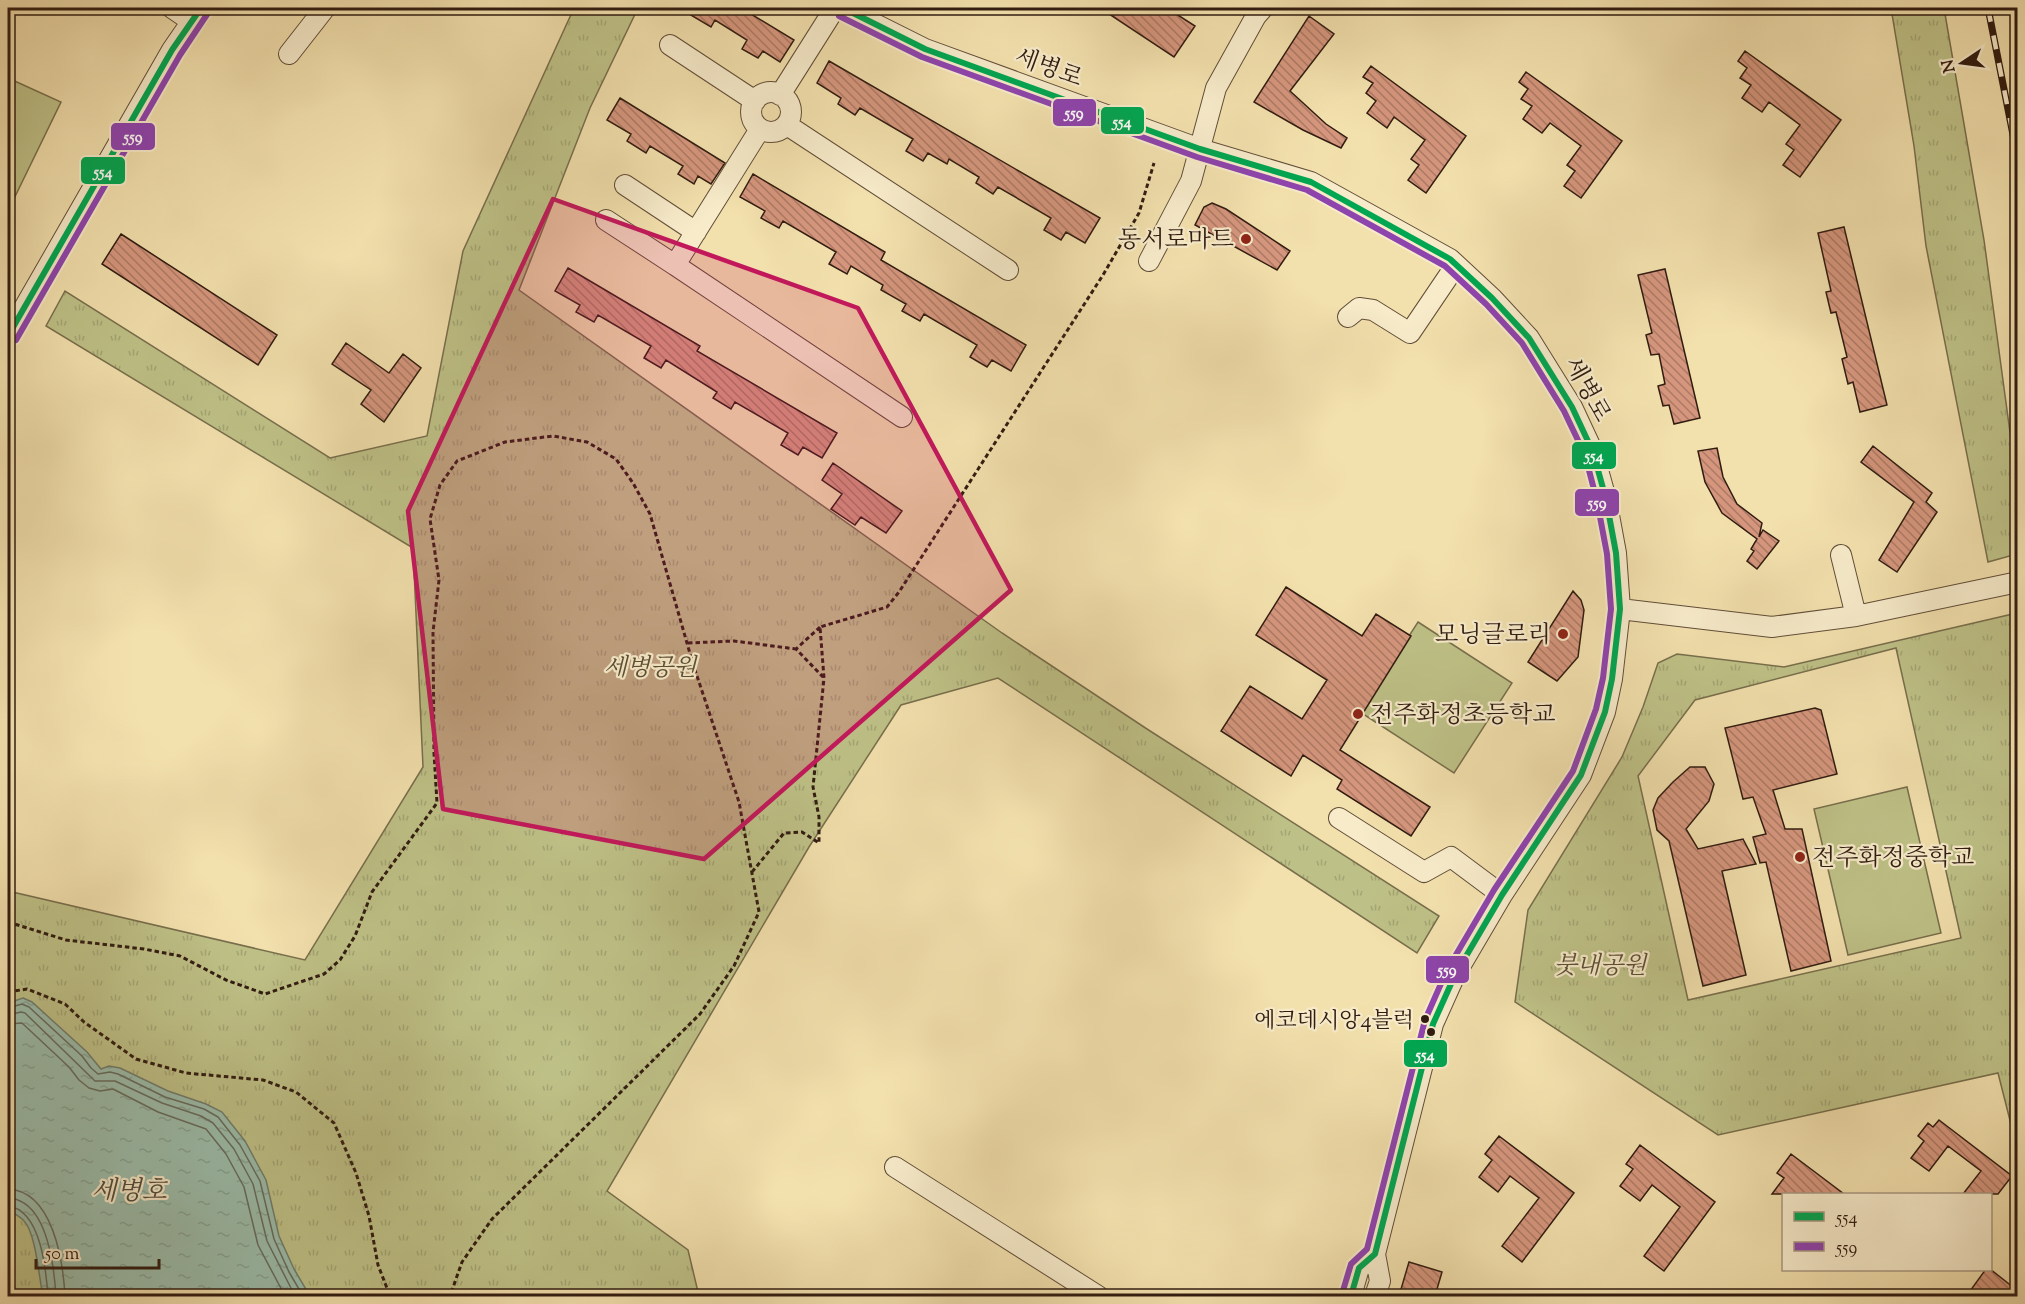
<svg xmlns="http://www.w3.org/2000/svg" width="2025" height="1304" font-family="'Sorts Mill Goudy','Noto Serif KR',serif">
<defs>
<pattern id="park-tufts" width="24" height="20" patternUnits="userSpaceOnUse" patternTransform="scale(1.5)"><rect width="24" height="20" fill="#bec187"/><path d="M3 7l-1-3M5 7V3M7 7l1-3M15 17l-1-3M17 17v-4M19 17l1-3" fill="none" stroke="#a4a574"/></pattern>
<pattern id="water-ripples" width="26" height="14" patternUnits="userSpaceOnUse" patternTransform="scale(1.5)"><rect width="26" height="14" fill="#9bbdab"/><path d="M2 4q2-2 4 0t4 0M15 11q2-2 4 0t4 0" fill="none" stroke="#86a292"/></pattern>
<pattern id="building-back-hatch" width="6" height="6" patternUnits="userSpaceOnUse" patternTransform="scale(1.5)"><rect width="6" height="6" fill="#d5967d"/><path d="M-1 5l2 2M0 0l6 6M5-1l2 2" fill="none" stroke="#ad7a65"/></pattern>
</defs>
<rect width="100%" height="100%" fill="#f2e0ad"/>
<filter id="stains"><feTurbulence type="fractalNoise" baseFrequency=".00333" numOctaves="4"/><feColorMatrix values="0 0 0 0 .2 0 0 0 0 .09 0 0 0 0 .02 0 0 0 .5 -.17"/></filter>
<radialGradient id="worn" r=".72"><stop offset=".6" stop-color="#630" stop-opacity="0"/><stop offset="1" stop-color="#630" stop-opacity=".3"/></radialGradient>
<path fill="url(#park-tufts)" stroke="#786e4c" stroke-width="1.5" fill-rule="evenodd" d="M 574,8 L 638,8 L 590,108 L 519,290 L 1002,633 L 1147,729 L 1439,916 L 1417,953 L 998,678 L 901,705 L 809,847 L 607,1191 L 688,1250 L 699,1296 L 8,1296 L 8,891 L 305,960 L 423,767 L 413,548 L 46,326 L 65,291 L 330,458 L 427,436 L 463,251 Z
M 1891,8 L 1944,8 L 1984,240 L 2012,447 L 2017,478 L 2017,554 L 1988,562 L 1926,246 L 1914,146 Z
M 2017,613 L 2017,1148 L 1998,1073 L 1718,1135 L 1515,1002 L 1528,910 L 1622,757 L 1643,707 L 1658,663 L 1677,654 L 1784,667 ZM 1896,648 L 1961,938 L 1688,1000 L 1638,776 L 1695,700 Z"/>
<path fill="#bec187" stroke="#786e4c" stroke-width="1.5" d="M 8,78 L 61,102 L 8,211 Z
M 1418,622 L 1512,683 L 1454,773 L 1360,712 Z
M 1907,787 L 1941,933 L 1848,955 L 1814,809 Z"/>
<path fill="url(#water-ripples)" stroke="#717d6d" stroke-width="1.5" d="M 23,998 L 32,1002 L 87,1052 L 101,1069 L 109,1066 L 120,1068 L 168,1091 L 206,1104 L 222,1112 L 245,1141 L 266,1180 L 279,1236 L 294,1269 L 310,1296 L 43,1296 C 39,1279 36,1233 24,1221 C 20,1216 13,1213 8,1210 L 8,1003 Z"/>
<g fill="none" stroke-linecap="round" stroke-linejoin="round">
<path stroke="#666c5e" stroke-width="1.5" d="M 8,1008 L 22,1004 L 29,1007 L 82,1056 L 91,1068 L 98,1074 L 110,1072 L 118,1074 L 165,1097 L 204,1109 L 218,1117 L 240,1145 L 260,1181 L 274,1239 L 289,1272 L 303,1296
M 8,1015 L 21,1012 L 25,1013 L 95,1081 L 115,1081 L 162,1103 L 201,1116 L 213,1123 L 234,1149 L 253,1184 L 267,1241 L 295,1296
M 8,1024 L 22,1023 L 69,1067 L 79,1080 L 89,1088 L 100,1091 L 113,1089 L 158,1112 L 206,1129 L 226,1154 L 244,1187 L 258,1245 L 285,1296
M 8,1189 C 53,1191 63,1261 65,1296
M 8,1198 C 47,1200 54,1266 56,1296
M 8,1206 C 41,1210 46,1270 48,1296"/>
</g>
<path fill="url(#building-back-hatch)" stroke="#311c11" stroke-width="1.5" d="M 679,8 L 741,8 L 794,40 L 780,62 L 763,51 L 758,58 L 742,49 L 747,40 L 715,20 L 711,27 Z
M 1100,8 L 1167,8 L 1195,26 L 1174,57 Z
M 1309,16 L 1334,34 L 1290,91 L 1326,124 L 1347,138 L 1341,148 L 1303,130 L 1254,102 Z
M 1745,51 L 1841,120 L 1800,177 L 1783,165 L 1794,150 L 1786,144 L 1800,125 L 1769,102 L 1762,112 L 1742,98 L 1751,85 L 1740,78 L 1747,68 L 1738,61 Z
M 829,61 L 1100,218 L 1085,243 L 1066,232 L 1061,240 L 1044,230 L 1051,218 L 998,187 L 993,194 L 976,183 L 979,177 L 949,159 L 947,164 L 928,153 L 923,161 L 906,151 L 913,139 L 860,108 L 855,115 L 838,104 L 841,98 L 817,83 Z
M 1371,66 L 1466,136 L 1426,193 L 1408,180 L 1419,165 L 1411,159 L 1425,140 L 1394,117 L 1387,128 L 1367,113 L 1376,101 L 1366,93 L 1373,83 L 1363,77 Z
M 1526,72 L 1622,141 L 1581,198 L 1564,186 L 1575,171 L 1567,165 L 1581,146 L 1550,123 L 1542,133 L 1523,119 L 1532,106 L 1521,99 L 1528,89 L 1519,82 Z
M 620,98 L 725,163 L 711,184 L 698,176 L 694,184 L 678,174 L 683,166 L 650,146 L 646,153 L 627,141 L 631,134 L 607,120 Z
M 753,174 L 885,252 L 881,260 L 1026,345 L 1011,371 L 992,360 L 987,367 L 970,357 L 977,345 L 924,314 L 920,321 L 902,311 L 906,304 L 881,290 L 883,285 L 851,266 L 847,274 L 829,264 L 836,252 L 783,221 L 779,228 L 761,218 L 765,211 L 740,197 Z
M 1212,203 L 1226,209 L 1290,251 L 1277,270 L 1195,225 L 1204,207 Z
M 1844,227 L 1887,405 L 1860,412 L 1853,382 L 1848,384 L 1842,359 L 1847,357 L 1836,312 L 1831,313 L 1826,292 L 1831,291 L 1818,233 Z
M 121,234 L 277,335 L 258,365 L 102,264 Z
M 568,268 L 700,346 L 697,351 L 837,433 L 822,458 L 803,447 L 798,455 L 781,445 L 788,433 L 735,402 L 731,409 L 713,398 L 717,392 L 666,360 L 661,368 L 644,358 L 651,346 L 598,315 L 594,322 L 576,312 L 580,305 L 555,291 Z
M 1665,269 L 1700,418 L 1674,424 L 1669,405 L 1663,406 L 1658,386 L 1665,384 L 1659,354 L 1651,355 L 1646,335 L 1652,333 L 1638,275 Z
M 346,343 L 389,373 L 403,354 L 421,368 L 384,422 L 361,404 L 371,390 L 332,364 Z
M 1873,446 L 1932,493 L 1926,502 L 1937,512 L 1897,572 L 1879,560 L 1914,502 L 1861,462 Z
M 1717,448 L 1723,477 L 1737,504 L 1762,523 L 1759,537 L 1763,530 L 1779,541 L 1757,569 L 1747,561 L 1754,551 L 1751,549 L 1757,539 L 1722,513 L 1705,482 L 1698,451 Z
M 833,463 L 902,511 L 886,533 L 861,517 L 855,525 L 831,509 L 842,494 L 822,480 Z
M 1286,587 L 1362,636 L 1376,614 L 1411,636 L 1340,750 L 1430,807 L 1411,836 L 1337,789 L 1342,780 L 1303,755 L 1291,776 L 1221,731 L 1250,686 L 1302,719 L 1327,680 L 1256,635 Z
M 1573,591 L 1581,600 L 1584,610 L 1578,657 L 1557,681 L 1528,662 Z
M 1815,708 L 1821,710 L 1837,774 L 1773,790 L 1785,829 L 1802,829 L 1831,961 L 1791,971 L 1766,862 L 1760,863 L 1753,837 L 1766,834 L 1753,797 L 1743,799 L 1725,728 Z
M 1690,767 L 1705,767 L 1714,784 L 1709,801 L 1686,829 L 1698,849 L 1743,839 L 1756,864 L 1722,871 L 1746,975 L 1703,986 L 1669,841 L 1657,830 L 1653,810 L 1658,798 L 1673,782 Z
M 1939,1120 L 2012,1176 L 1998,1194 L 1963,1194 L 1981,1171 L 1948,1146 L 1929,1171 L 1911,1158 L 1924,1141 L 1918,1136 L 1928,1123 L 1933,1127 Z
M 1499,1136 L 1574,1193 L 1522,1262 L 1502,1246 L 1539,1198 L 1510,1176 L 1498,1192 L 1479,1177 L 1492,1160 L 1485,1154 Z
M 1640,1145 L 1715,1202 L 1664,1271 L 1644,1256 L 1680,1207 L 1652,1185 L 1640,1201 L 1620,1186 L 1633,1169 L 1626,1164 Z
M 1791,1154 L 1844,1194 L 1772,1194 L 1784,1178 L 1777,1173 Z
M 1409,1262 L 1442,1272 L 1435,1296 L 1399,1296 Z
M 1986,1269 L 1990,1269 L 2018,1291 L 2018,1296 L 1977,1296 L 1970,1291 Z"/>
<g fill="none" stroke-linecap="round" stroke-linejoin="round">
<g stroke="#614d38" stroke-width="22">
<path id="minor" d="M 172,8 L 191,21
M 843,8 L 925,49 L 1200,149 L 1311,182 L 1450,259 L 1492,298 L 1529,338 L 1572,407 L 1593,452 L 1606,499 L 1616,553 L 1620,609 L 1612,679 L 1605,712 L 1581,775 L 1502,895 L 1455,975 L 1433,1024 L 1375,1254 L 1380,1281 L 1375,1296
M 670,45 L 755,101
M 289,54 L 325,8
M751 112a20 20 0 1 1 40 0a20 20 0 1 1-40 0Z
M 780,95 L 835,8
M 787,125 L 1008,270
M 760,129 L 675,265 L 902,417
M 625,185 L 696,232
M 606,220 L 675,265
M 1149,261 L 1191,181 L 1216,88 L 1256,16 L 1263,8
M 1348,317 L 1359,308 L 1373,310 L 1410,333 L 1456,265
M 8,336 L 172,50 L 201,8
M 1841,555 L 1856,616
M 1620,609 L 1772,627 L 1856,616 L 2018,582
M 1339,818 L 1424,872 L 1451,857 L 1502,895
M 895,1167 L 1098,1296
M 1351,1296 L 1359,1268 L 1375,1254"/>
</g>
<path stroke="#311c11" stroke-width="3" stroke-dasharray="4.5 3" stroke-linecap="butt" d="M 820,627 L 796,649 L 823,677
M 688,643 L 734,641 L 796,649
M 752,872 L 784,833 L 802,832 L 819,843 L 819,817 L 813,787 L 824,678 L 820,627 L 887,607 L 899,592 L 1103,275 L 1139,213 L 1154,163
M 8,922 L 66,940 L 144,949 L 180,956 L 226,980 L 265,994 L 324,974 L 340,960 L 355,936 L 372,892 L 437,803 L 434,753 L 433,632 L 439,580 L 430,519 L 440,485 L 457,461 L 505,442 L 553,436 L 587,442 L 616,459 L 633,483 L 650,514 L 693,664 L 739,802 L 759,912 L 734,966 L 700,1014 L 492,1219 L 462,1262 L 450,1296
M 8,992 L 27,989 L 65,1004 L 84,1022 L 136,1059 L 186,1073 L 263,1080 L 296,1092 L 334,1123 L 356,1173 L 369,1216 L 378,1265 L 390,1296
M 8,1265 L 16,1296"/>
<use href="#minor" stroke="#f7ebca" stroke-width="20"/>
<g stroke="#311c11" stroke-width="7">
<path id="rail" d="M 1988,8 L 2018,160"/>
</g>
<use href="#rail" stroke="#f7ebca" stroke-width="4.5" stroke-dasharray="14" stroke-linecap="butt"/>
<g stroke="#f7ebca" stroke-width="10">
<path id="bus-1" d="M 843,8 L 925,49 L 1200,149 L 1311,182 L 1450,259 L 1492,298 L 1529,338 L 1572,407 L 1593,452 L 1606,499 L 1616,553 L 1620,609 L 1612,679 L 1605,712 L 1581,775 L 1502,895 L 1455,975 L 1433,1024 L 1375,1254 L 1359,1268 L 1351,1296
M 8,336 L 172,50 L 201,8"/>
</g>
<g stroke="#f7ebca" stroke-width="10">
<path id="bus-2" d="M 839,16 L 922,57 L 1197,157 L 1307,190 L 1445,266 L 1486,304 L 1522,343 L 1564,411 L 1585,455 L 1597,501 L 1607,554 L 1611,609 L 1603,678 L 1596,709 L 1573,771 L 1494,890 L 1447,970 L 1425,1020 L 1367,1249 L 1351,1264 L 1342,1294
M 16,340 L 180,55 L 208,13"/>
</g>
<use href="#bus-1" stroke="#00a651" stroke-width="6"/>
<use href="#bus-2" stroke="#8e44ad" stroke-width="6"/>
</g>
<path fill="#c2185b" fill-opacity="0.2" stroke="#c2185b" stroke-width="4.5" stroke-linejoin="round" d="M 553,199 L 858,308 L 1011,590 L 704,859 L 443,809 L 408,511 Z"/>
<g fill="#8f2418" stroke="#f7ebca" stroke-width="2">
<circle cx="1246" cy="239" r="6"/>
<circle cx="1563" cy="634" r="6"/>
<circle cx="1358" cy="714" r="6"/>
<circle cx="1800" cy="857" r="6"/>
</g>
<g fill="#311c11" stroke="#f7ebca" stroke-width="2">
<circle cx="1425" cy="1019" r="5"/>
<circle cx="1431" cy="1032" r="5"/>
</g>
<g text-anchor="middle" stroke-width="4.5" stroke-linejoin="round" paint-order="stroke">
<g font-size="22" fill="#311c11" stroke="#f7ebca" text-anchor="end">
<text x="1414" y="1027">에코데시앙4블럭</text>
</g>
<g font-size="24" fill="#311c11" stroke="#f7ebca">
<text transform="translate(1049 67) rotate(20)" y="8">세병로</text>
<text transform="translate(1588 389) rotate(61)" y="8">세병로</text>
</g>
<g font-size="24" fill="#311c11" stroke="#f7ebca" text-anchor="end">
<text x="1234" y="247">동서로마트</text>
<text x="1551" y="642">모닝글로리</text>
<text x="1370" y="722" text-anchor="start">전주화정초등학교</text>
<text x="1812" y="865" text-anchor="start">전주화정중학교</text>
</g>
<g font-size="24" font-style="italic" fill="#5b4e34" stroke="#f7ebca">
<text x="650" y="675">세병공원</text>
<text x="1600" y="973">붓내공원</text>
</g>
<g font-size="26" font-style="italic" fill="#514c3f" stroke="#f7ebca">
<text x="129" y="1199">세병호</text>
</g>
</g>
<g stroke="#f7ebca" stroke-width="2">
<rect x="1052" y="98" width="45" height="29" rx="6" fill="#8e44ad"/>
<rect x="1100" y="106" width="45" height="29" rx="6" fill="#00a651"/>
<rect x="110" y="122" width="46" height="29" rx="6" fill="#8e44ad"/>
<rect x="80" y="156" width="46" height="29" rx="6" fill="#00a651"/>
<rect x="1571" y="441" width="46" height="29" rx="6" fill="#00a651"/>
<rect x="1574" y="488" width="46" height="29" rx="6" fill="#8e44ad"/>
<rect x="1425" y="955" width="45" height="29" rx="6" fill="#8e44ad"/>
<rect x="1403" y="1039" width="45" height="29" rx="6" fill="#00a651"/>
</g>
<g font-size="16" text-anchor="middle" font-weight="bold" fill="#fff">
<text x="1074" y="118">559</text>
<text x="1122" y="127">554</text>
<text x="133" y="142">559</text>
<text x="103" y="177">554</text>
<text x="1594" y="461">554</text>
<text x="1597" y="508">559</text>
<text x="1447" y="975">559</text>
<text x="1425" y="1060">554</text>
</g>
<rect width="2025" height="1304" fill="none" stroke="#f2e0ad" stroke-width="30"/>
<rect x="9" y="9" width="2007" height="1286" fill="none" stroke="#311c11" stroke-width="3"/>
<rect x="15" y="15" width="1995" height="1274" fill="none" stroke="#311c11" stroke-width="1.5"/>
<rect x="1782" y="1193" width="210" height="78" fill="#f7ebca" stroke="#a89880" stroke-width="1.5"/>
<rect x="1794" y="1212" width="30" height="9" fill="#00a651" stroke="#a89880" stroke-width="1.5"/>
<text x="1836" y="1223" font-size="18" fill="#311c11">554</text>
<rect x="1794" y="1242" width="30" height="9" fill="#8e44ad" stroke="#a89880" stroke-width="1.5"/>
<text x="1836" y="1253" font-size="18" fill="#311c11">559</text>
<g transform="translate(1962 63) rotate(257)" stroke="#f7ebca" stroke-width="4.5" paint-order="stroke">
<path d="M0-4.5L10 22L0 15L-10 22Z" fill="#311c11"/>
<text y="-9" font-size="16" font-weight="bold" text-anchor="middle" fill="#311c11">N</text>
</g>
<path d="M36 1259v9h123v-9" fill="none" stroke="#311c11" stroke-width="3"/>
<text x="45" y="1259" font-size="18" fill="#311c11" stroke="#f7ebca" stroke-width="4.5" paint-order="stroke">50 m</text>
<rect width="100%" height="100%" filter="url(#stains)"/>
<rect width="100%" height="100%" fill="url(#worn)"/>
</svg>
